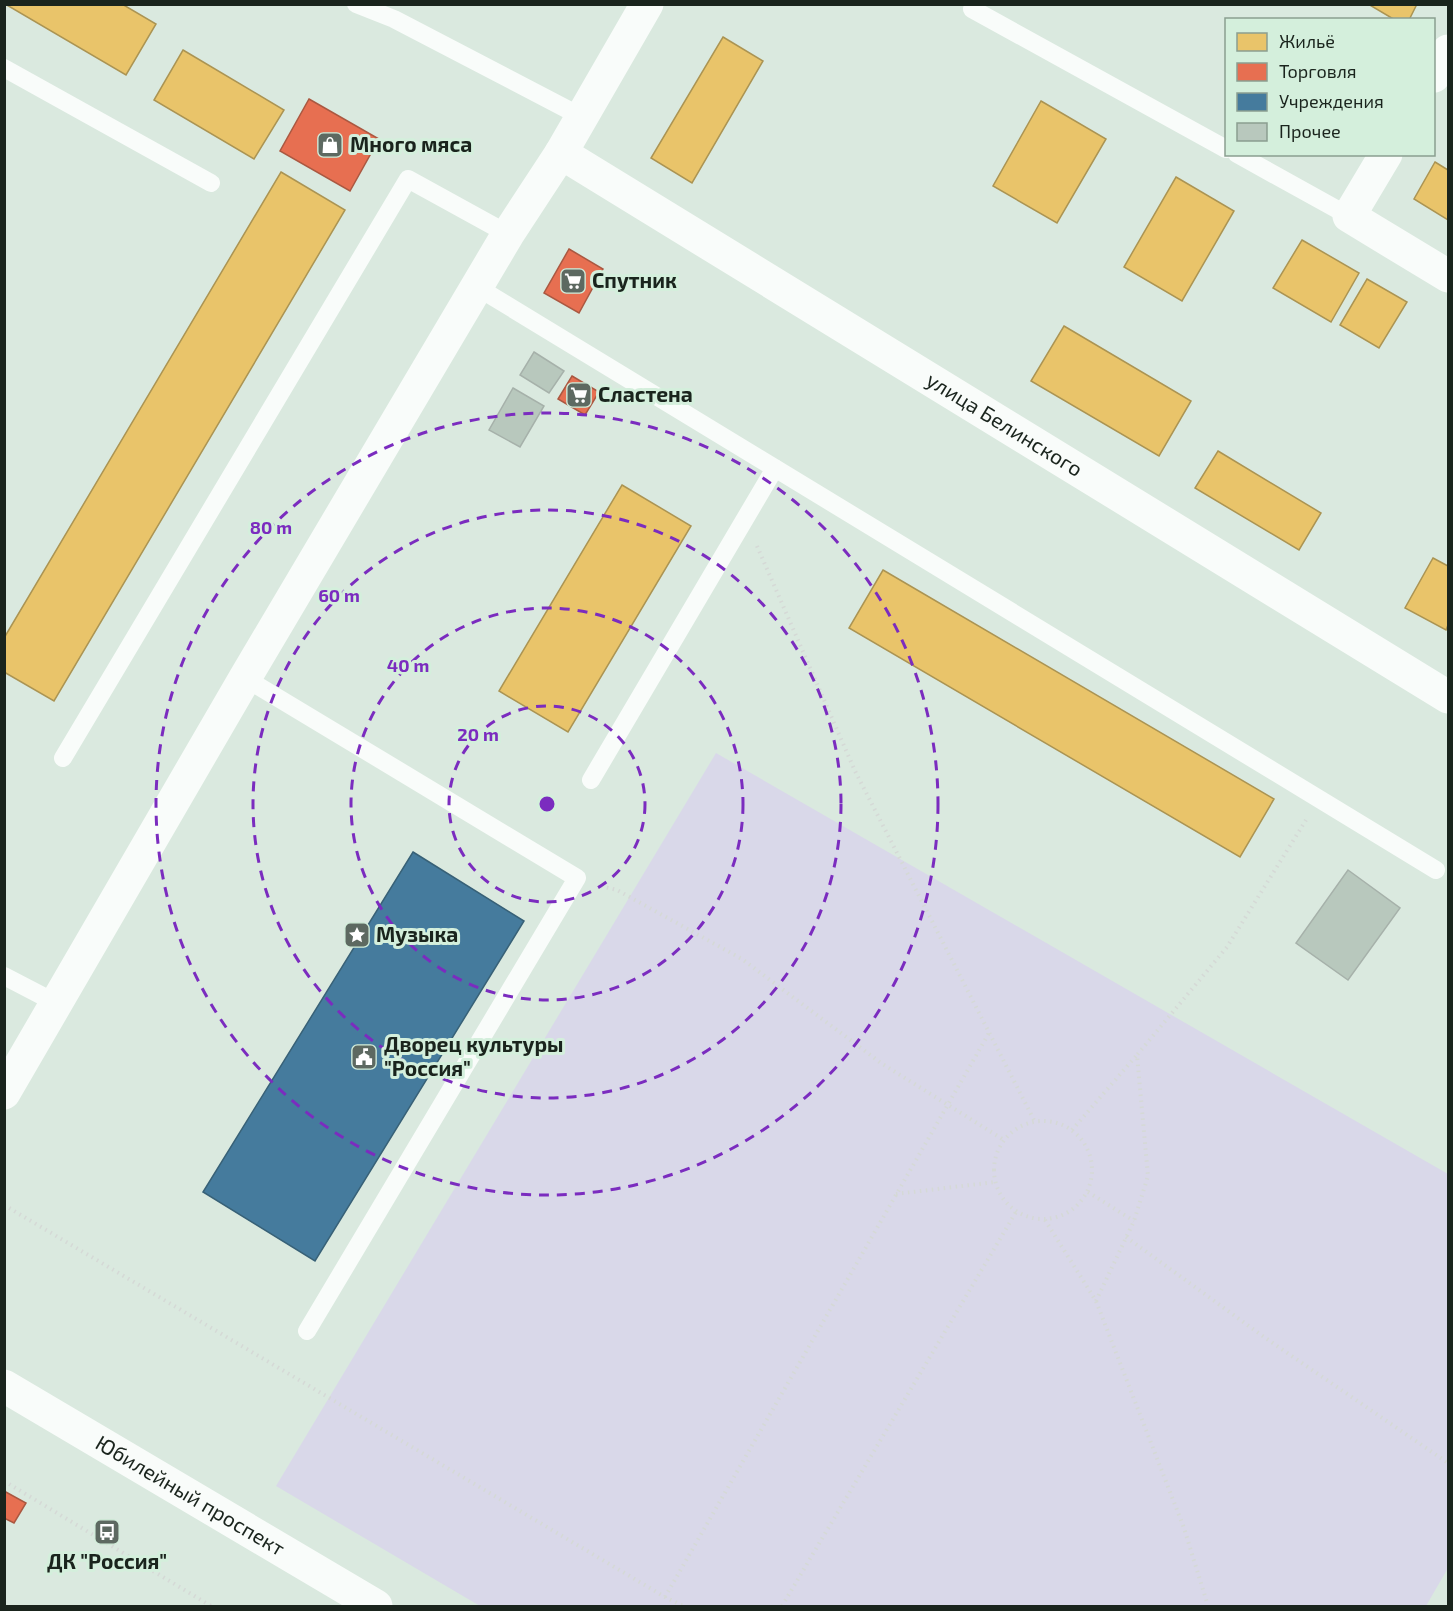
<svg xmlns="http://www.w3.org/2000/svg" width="1453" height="1611" font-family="'Exo 2',sans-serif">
<rect width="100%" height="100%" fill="#dae9df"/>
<path fill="#d9d8e9" d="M 716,753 L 1448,1174 L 1448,1568 L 1426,1606 L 480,1606 L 276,1486 Z"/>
<path fill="#e9c46a" stroke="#ab9453" stroke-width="1.5" d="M 5,4 L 122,4 L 156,24 L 126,75 Z
M 1368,4 L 1417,4 L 1409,20 L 1395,20 Z
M 723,37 L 763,61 L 692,183 L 651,158 Z
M 183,50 L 284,110 L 254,159 L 154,100 Z
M 1041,101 L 1106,139 L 1057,223 L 993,186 Z
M 1435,162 L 1448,170 L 1448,220 L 1414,199 Z
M 281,172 L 345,210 L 54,701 L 4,672 L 4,638 Z
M 1176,177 L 1234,211 L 1182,301 L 1124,267 Z
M 1302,240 L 1359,273 L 1331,322 L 1273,288 Z
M 1367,279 L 1407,302 L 1379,348 L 1340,325 Z
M 1064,326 L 1191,401 L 1159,456 L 1031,381 Z
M 1218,451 L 1321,513 L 1299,550 L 1195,488 Z
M 622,485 L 691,526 L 568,732 L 499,691 Z
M 1433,558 L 1448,566 L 1448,625 L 1446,630 L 1405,608 Z
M 883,570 L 1274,799 L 1240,857 L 849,628 Z"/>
<path fill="#e76f51" stroke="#aa5841" stroke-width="1.5" d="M 309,99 L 379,139 L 350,191 L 280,151 Z
M 569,249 L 603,269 L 579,313 L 544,293 Z
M 572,376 L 599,392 L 585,415 L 558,399 Z
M 4,1491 L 26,1503 L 14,1523 L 4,1518 Z"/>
<path fill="#457b9d" stroke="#386177" stroke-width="1.5" d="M 413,852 L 524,921 L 315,1261 L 203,1192 Z"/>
<path fill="#b8c8bd" stroke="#a6b1aa" stroke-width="1.5" d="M 534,352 L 564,371 L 549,393 L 520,375 Z
M 513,388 L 544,406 L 520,447 L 489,430 Z
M 1348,870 L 1400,908 L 1348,980 L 1296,943 Z"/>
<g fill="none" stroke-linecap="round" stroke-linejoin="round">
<path stroke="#d5d9d6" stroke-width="4" stroke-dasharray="1.5 4.5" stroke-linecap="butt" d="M 757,546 L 855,771 L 1035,1122
M 601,886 L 617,890 L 742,959 L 881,1063 L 1004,1140
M994 1170a49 49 0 1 1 98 0a49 49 0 1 1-98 0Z
M 1072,1130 L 1136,1056
M 1088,1192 L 1134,1221
M 896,1194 L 995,1182
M 4,1205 L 665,1597 L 683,1606
M 1045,1220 L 1096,1301 L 1184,1528 L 1208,1606
M 1126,1237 L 1264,1337 L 1448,1463
M 1096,1301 L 1134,1221 L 1148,1176 L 1137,1055 L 1227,947 L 1306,820
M 4,1481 L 211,1606
M 665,1597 L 989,1033
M 782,1606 L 1016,1212"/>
<path stroke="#f9fcfa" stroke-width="18" d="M 356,4 L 394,19 L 582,117
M 972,9 L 1226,149
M 4,68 L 211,183
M 1237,154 L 1349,216
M 477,287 L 1436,870
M 245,678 L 577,878 L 307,1331
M 63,758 L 408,179 L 508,234
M 591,780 L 775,468
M 4,976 L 56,1003"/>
<g stroke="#f9fcfa" stroke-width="33">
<path d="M 1434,76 L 1448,51"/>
<path id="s1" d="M 561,153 L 1448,697"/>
<path d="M 1386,154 L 1349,216 L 1448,276"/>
</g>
<g stroke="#f9fcfa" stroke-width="33">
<path d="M 4,1093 L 245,678 L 508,234 L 561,153 L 647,4"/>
<path id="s2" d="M 4,1386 L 376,1606"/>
</g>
</g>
<g fill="none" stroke="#7b2cbf" stroke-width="3" stroke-dasharray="10 8">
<circle cx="547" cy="804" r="98"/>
<circle cx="547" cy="804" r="196"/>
<circle cx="547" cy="804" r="294"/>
<circle cx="547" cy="804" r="391"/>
</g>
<defs>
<g id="shop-square" transform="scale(1.35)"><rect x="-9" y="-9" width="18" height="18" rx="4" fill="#5d6961" stroke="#d4efdc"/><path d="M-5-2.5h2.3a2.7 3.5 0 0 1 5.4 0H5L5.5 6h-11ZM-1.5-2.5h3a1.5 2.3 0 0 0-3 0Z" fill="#fff"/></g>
<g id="supermarket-square" transform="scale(1.35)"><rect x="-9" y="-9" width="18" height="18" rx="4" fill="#5d6961" stroke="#d4efdc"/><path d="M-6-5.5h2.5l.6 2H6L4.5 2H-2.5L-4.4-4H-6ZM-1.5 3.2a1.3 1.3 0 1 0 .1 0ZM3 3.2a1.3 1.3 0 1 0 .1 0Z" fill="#fff"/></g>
<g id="sight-square" transform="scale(1.35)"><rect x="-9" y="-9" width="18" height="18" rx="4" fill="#5d6961" stroke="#d4efdc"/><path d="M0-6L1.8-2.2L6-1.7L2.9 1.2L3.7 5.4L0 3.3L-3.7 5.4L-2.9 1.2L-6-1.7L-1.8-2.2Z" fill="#fff"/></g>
<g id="civic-square" transform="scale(1.35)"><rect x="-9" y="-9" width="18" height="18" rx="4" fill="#5d6961" stroke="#d4efdc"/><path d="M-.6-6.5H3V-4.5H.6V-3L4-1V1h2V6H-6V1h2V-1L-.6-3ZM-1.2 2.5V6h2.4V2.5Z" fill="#fff"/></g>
<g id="bus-square" transform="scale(1.35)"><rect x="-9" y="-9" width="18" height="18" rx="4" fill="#5d6961" stroke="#d4efdc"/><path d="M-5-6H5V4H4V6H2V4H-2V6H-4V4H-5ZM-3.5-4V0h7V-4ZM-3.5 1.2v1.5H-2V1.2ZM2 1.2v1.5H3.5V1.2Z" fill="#fff"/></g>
</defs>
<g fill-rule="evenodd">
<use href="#shop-square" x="330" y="145"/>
<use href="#supermarket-square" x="573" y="281"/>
<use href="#supermarket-square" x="579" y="395"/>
<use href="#sight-square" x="357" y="935"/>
<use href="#civic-square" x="364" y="1057"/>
<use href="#bus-square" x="107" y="1532"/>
</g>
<g text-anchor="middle" stroke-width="6" stroke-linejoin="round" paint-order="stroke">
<g font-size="21" font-weight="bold" fill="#1a241d" stroke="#d4efdc" text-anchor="start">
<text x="350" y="152">Много мяса</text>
<text x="592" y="288">Спутник</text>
<text x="598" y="402">Сластена</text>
<text x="376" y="942">Музыка</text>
<text x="384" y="1052">Дворец культуры<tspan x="384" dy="24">"Россия"</tspan></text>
<text x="107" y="1569" text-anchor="middle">ДК "Россия"</text>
</g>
<g font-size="21" fill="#1a241d" stroke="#d4efdc">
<text dy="7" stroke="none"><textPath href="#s1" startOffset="520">улица Белинского</textPath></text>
<text dy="7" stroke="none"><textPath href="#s2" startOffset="216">Юбилейный проспект</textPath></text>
</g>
</g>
<circle cx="547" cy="804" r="9" fill="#7b2cbf" stroke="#d4efdc" stroke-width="3"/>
<g font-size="18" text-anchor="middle" font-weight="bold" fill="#7b2cbf" stroke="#d4efdc" stroke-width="6" stroke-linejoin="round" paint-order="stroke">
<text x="271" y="534">80 m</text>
<text x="339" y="602">60 m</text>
<text x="408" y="672">40 m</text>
<text x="478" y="741">20 m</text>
</g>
<rect width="1453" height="1611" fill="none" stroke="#1a241d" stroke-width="12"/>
<rect x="1225" y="18" width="210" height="138" fill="#d4efdc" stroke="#8a9e90" stroke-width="1.5"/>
<rect x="1237" y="33" width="30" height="18" fill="#e9c46a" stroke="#8a9e90" stroke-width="1.5"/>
<text x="1279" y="48" font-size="18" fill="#1a241d">Жильё</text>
<rect x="1237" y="63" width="30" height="18" fill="#e76f51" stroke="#8a9e90" stroke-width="1.5"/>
<text x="1279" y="78" font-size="18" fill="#1a241d">Торговля</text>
<rect x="1237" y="93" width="30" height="18" fill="#457b9d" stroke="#8a9e90" stroke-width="1.5"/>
<text x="1279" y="108" font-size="18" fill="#1a241d">Учреждения</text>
<rect x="1237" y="123" width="30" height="18" fill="#b8c8bd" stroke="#8a9e90" stroke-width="1.5"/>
<text x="1279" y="138" font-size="18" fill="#1a241d">Прочее</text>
</svg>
